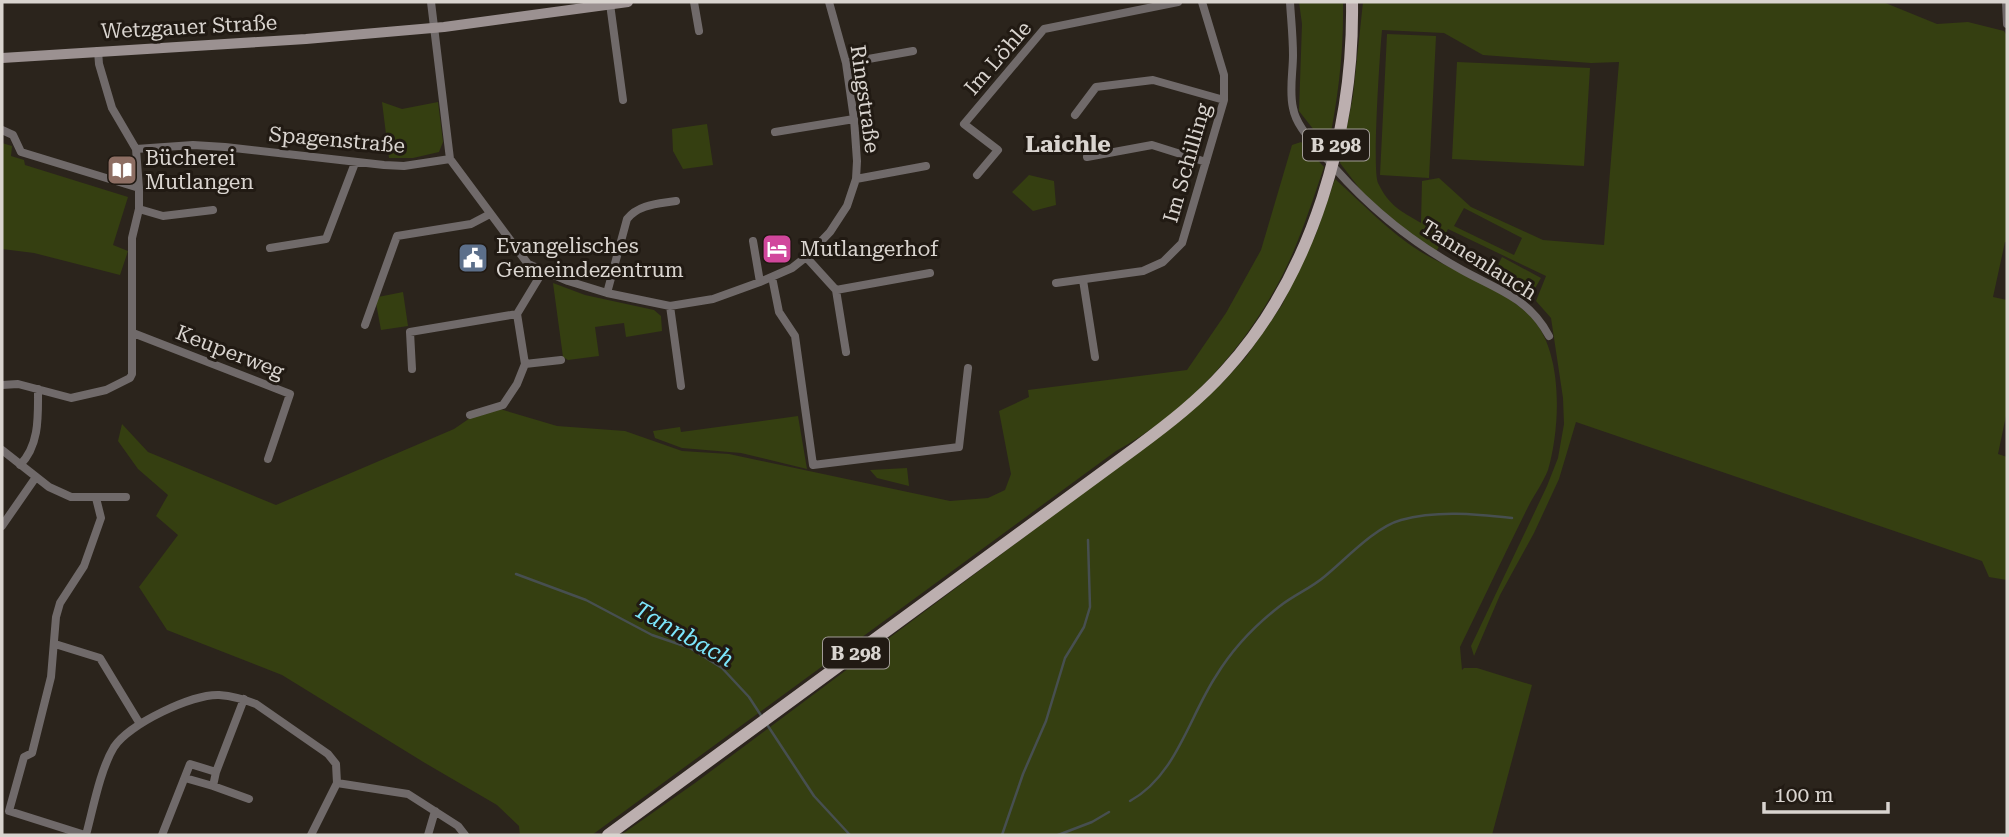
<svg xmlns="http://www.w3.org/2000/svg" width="2009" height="837" font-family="'Roboto Serif',serif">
<rect width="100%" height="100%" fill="#2b241c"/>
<path fill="#353f11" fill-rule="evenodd" d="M 1299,2 L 1343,2 C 1344,52 1338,99 1328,148 L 1299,111 L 1302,24 Z
M 1363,2 L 1883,2 L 1937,24 L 1968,22 L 2004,31 L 2007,36 L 2007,242 L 2005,242 L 1993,297 L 2007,300 L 2007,411 L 1998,454 L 2007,457 L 2007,580 L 1989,577 L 1982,561 L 1576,422 L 1559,479 L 1534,533 L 1500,595 L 1474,656 L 1471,646 L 1547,486 L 1558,458 L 1564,424 L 1563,398 L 1551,318 L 1536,301 L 1546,276 L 1448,229 L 1435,254 L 1366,197 L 1340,163 L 1353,96 ZM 1382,30 L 1444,33 L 1483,55 L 1591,63 L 1619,62 L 1604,245 L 1543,240 L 1471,207 L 1439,178 L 1422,181 L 1421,223 C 1401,211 1389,206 1378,183 C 1372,170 1380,51 1382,30 ZM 1464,208 L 1522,238 L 1514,255 L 1454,226 Z
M 1387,34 L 1436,36 L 1429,178 L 1380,175 Z
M 1457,62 L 1590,68 L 1584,166 L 1452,159 Z
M 382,102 L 402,109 L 438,102 L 443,142 L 439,152 L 413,158 L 389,158 Z
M 707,124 L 713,165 L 683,169 L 673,151 L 672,129 Z
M 1301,142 L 1324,167 C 1309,211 1295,256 1271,296 C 1235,359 1180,416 1116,451 L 592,835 L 520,835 L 519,826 L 497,805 L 425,763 L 282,675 L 167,630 L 139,587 L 178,535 L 156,516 L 168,495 L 138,469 L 118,441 L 122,424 L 148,452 L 276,505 L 454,429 L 473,416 L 500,409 L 557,426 L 625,431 L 682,451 L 729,454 L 950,501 L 988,498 L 1005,490 L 1011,474 L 999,411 L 1029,397 L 1028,390 L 1187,370 L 1226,313 L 1261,250 L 1292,145 Z
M 2,143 L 12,146 L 11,156 L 24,160 L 25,165 L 128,197 L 113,245 L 128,251 L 120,275 L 34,253 L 2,249 Z
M 1029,175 L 1054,181 L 1056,205 L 1033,211 L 1012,192 Z
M 1335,179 C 1363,204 1389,232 1421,252 C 1455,272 1497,286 1527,313 C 1564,346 1561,425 1548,470 C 1543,483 1534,495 1528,507 C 1505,553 1483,600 1460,647 L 1462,670 L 1464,668 L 1477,668 L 1532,685 L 1492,835 L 621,835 L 695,783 L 1137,453 L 1222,383 L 1246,357 L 1282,305 L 1316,234 Z
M 1502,257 L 1541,278 L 1530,297 L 1492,277 Z
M 553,283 L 585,295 L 654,310 L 661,316 L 662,331 L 626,337 L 624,323 L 595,327 L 599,356 L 568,360 L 563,357 Z
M 403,292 L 408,326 L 381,330 L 376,303 L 378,297 Z
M 798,416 L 807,469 L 741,453 L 682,448 L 655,438 L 653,431 L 680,427 L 681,432 Z
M 907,468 L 909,486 L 877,478 L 870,470 Z"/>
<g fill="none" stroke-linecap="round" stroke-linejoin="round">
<path stroke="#474f50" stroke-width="2.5" d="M 516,574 L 586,600 L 652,635 L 690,648 L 722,668 L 749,697 L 762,717
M 766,723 L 814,796 L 850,835
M 1130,801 C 1176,776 1189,717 1216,676 C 1233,648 1254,626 1280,606 C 1294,595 1311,588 1324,577 C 1345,560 1375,527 1401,520 C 1437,510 1475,514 1512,518
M 1002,835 L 1023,774 L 1046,721 L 1065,658 L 1084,627 L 1090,607 L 1088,540
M 1058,835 L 1092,822 L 1109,812"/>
<path stroke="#706a6a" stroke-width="8" d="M 431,2 L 450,159 L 528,264 L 568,281 L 607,293 L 670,306 L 713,299 L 760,282 L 792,268 L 806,257 L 830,232 L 847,206 L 856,179 L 857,161 L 854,119 L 846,63 L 829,2
M 694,2 L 699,31
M 1290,2 C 1291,19 1293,37 1293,55 C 1293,72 1289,91 1293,108 C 1296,125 1310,139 1321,152 C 1361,201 1407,240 1462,270 C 1498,290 1529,298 1549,336
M 2006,2 L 2007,24
M 610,4 L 623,100
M 846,63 L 913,51
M 1075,115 L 1096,87 L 1153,80 L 1224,100
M 2,130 L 13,135 L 21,152 L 139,188
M 775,132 L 854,119
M 136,149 L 193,145 L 225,147 L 384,165 L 404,166 L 450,159
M 1087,157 L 1152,145 L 1206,162
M 977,175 L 998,150 L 964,124 L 1044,29 L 1178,2
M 856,179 L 926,166
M 139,209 L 163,216 L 213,210
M 753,241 L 760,282
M 270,248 L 326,239 L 355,163
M 806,257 L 836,290 L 846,352
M 772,277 L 779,312 L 795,336 L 813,465 L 959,447 L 968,368
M 1083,280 L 1095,357
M 1056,283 L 1143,271 L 1163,262 L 1182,243 L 1224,100 L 1224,75 L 1202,2
M 836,290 L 930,273
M 607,293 L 627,219 C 639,204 658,204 676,201
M 670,306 L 681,386
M 365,325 L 397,236 L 471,224 L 490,214
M 133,333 L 290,394 L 268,459
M 525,364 L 561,360
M 412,369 L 410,332 L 517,314
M 2,385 L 18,384 L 71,398 L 106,390 L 130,378 L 132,374 L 132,238 L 139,209 L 139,188 L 136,149 L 112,108 L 99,64 L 98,51
M 470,415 L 503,405 L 517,384 L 525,364 L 517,314 L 543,271
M 2,450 L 49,487 L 71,497 L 126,497
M 20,465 C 40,445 38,415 38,389
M 2,526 L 36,477
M 55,644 L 100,658 L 140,724
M 216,772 L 244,699
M 337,783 L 408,794 L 458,826 L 465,835
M 213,786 L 249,799
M 85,835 L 9,811 L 24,757 L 32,753 L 51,677 L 56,617 L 60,603 L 84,566 L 101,518 L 96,498
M 86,835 C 93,809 100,770 114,747 C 129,724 192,694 219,695 C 232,696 244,699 256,704 L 328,754 L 336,764 L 337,783 L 311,835
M 162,835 L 190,764 L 216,772 L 213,786 L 185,778
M 428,835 L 435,811"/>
<path stroke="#9b9191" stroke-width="10" d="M 2,58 L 306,39 L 444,27 L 628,2"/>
<path stroke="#bcafaf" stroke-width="12" d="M 608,835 L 1137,447 C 1168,424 1199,400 1225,371 C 1313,275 1354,130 1352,2"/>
</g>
<defs>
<g id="library-square" transform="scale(1.575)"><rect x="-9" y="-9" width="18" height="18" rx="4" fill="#8d6e63" stroke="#211a13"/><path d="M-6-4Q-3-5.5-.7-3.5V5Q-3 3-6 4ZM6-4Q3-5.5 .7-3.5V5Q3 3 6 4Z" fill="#fff"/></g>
<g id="hotel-square" transform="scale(1.575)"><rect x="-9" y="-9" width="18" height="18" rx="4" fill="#d1479c" stroke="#211a13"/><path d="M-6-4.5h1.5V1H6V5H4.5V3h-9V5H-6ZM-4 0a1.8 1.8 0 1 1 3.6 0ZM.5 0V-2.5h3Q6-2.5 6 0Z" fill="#fff"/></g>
<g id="civic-square" transform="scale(1.575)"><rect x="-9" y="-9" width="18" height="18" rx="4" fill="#5c6f8a" stroke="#211a13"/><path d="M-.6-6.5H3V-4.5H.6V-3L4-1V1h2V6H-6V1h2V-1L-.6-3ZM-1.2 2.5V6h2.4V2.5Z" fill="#fff"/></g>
</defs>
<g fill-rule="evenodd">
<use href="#library-square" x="122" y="170"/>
<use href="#hotel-square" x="777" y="249"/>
<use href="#civic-square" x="473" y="258"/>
</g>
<g text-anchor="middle" stroke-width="6" stroke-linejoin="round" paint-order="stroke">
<g fill="#211a13" stroke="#a29c97" stroke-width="2">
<rect x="1303" y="129.5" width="66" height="31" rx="5"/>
<rect x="823" y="637.5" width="66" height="31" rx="5"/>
</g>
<g font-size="19" font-weight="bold" fill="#d9d4cf">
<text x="1336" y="152">B 298</text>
<text x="856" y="660">B 298</text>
</g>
<g font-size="21" fill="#d9d4cf" stroke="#211a13">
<text transform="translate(189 27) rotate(-3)" y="7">Wetzgauer Straße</text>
<text transform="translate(998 58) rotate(-49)" y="7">Im Löhle</text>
<text transform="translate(865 99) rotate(82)" y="7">Ringstraße</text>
<text transform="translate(337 140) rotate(5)" y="7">Spagenstraße</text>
<text transform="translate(1187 163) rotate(-74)" y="7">Im Schilling</text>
<text transform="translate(1479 260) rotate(32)" y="7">Tannenlauch</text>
<text transform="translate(230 352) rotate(21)" y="7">Keuperweg</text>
</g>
<g font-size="21" fill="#d9d4cf" stroke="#211a13" text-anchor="start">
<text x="145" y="165">Bücherei<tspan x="145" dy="24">Mutlangen</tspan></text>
<text x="496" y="253">Evangelisches<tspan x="496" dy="24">Gemeindezentrum</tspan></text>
<text x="800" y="256">Mutlangerhof</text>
</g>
<g font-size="23" font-weight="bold" fill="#d9d4cf" stroke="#211a13">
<text x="1068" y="152">Laichle</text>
</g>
<g font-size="23" font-style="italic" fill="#7ce6fc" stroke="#211a13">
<text transform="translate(684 634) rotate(29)" y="8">Tannbach</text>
</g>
</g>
<rect width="2009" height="837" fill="none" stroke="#d9d4cf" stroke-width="7"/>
<path d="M1764 802v10h124v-10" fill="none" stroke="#d9d4cf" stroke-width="3.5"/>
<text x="1774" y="802" font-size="21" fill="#d9d4cf" stroke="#211a13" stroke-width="5" paint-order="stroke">100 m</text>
</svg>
